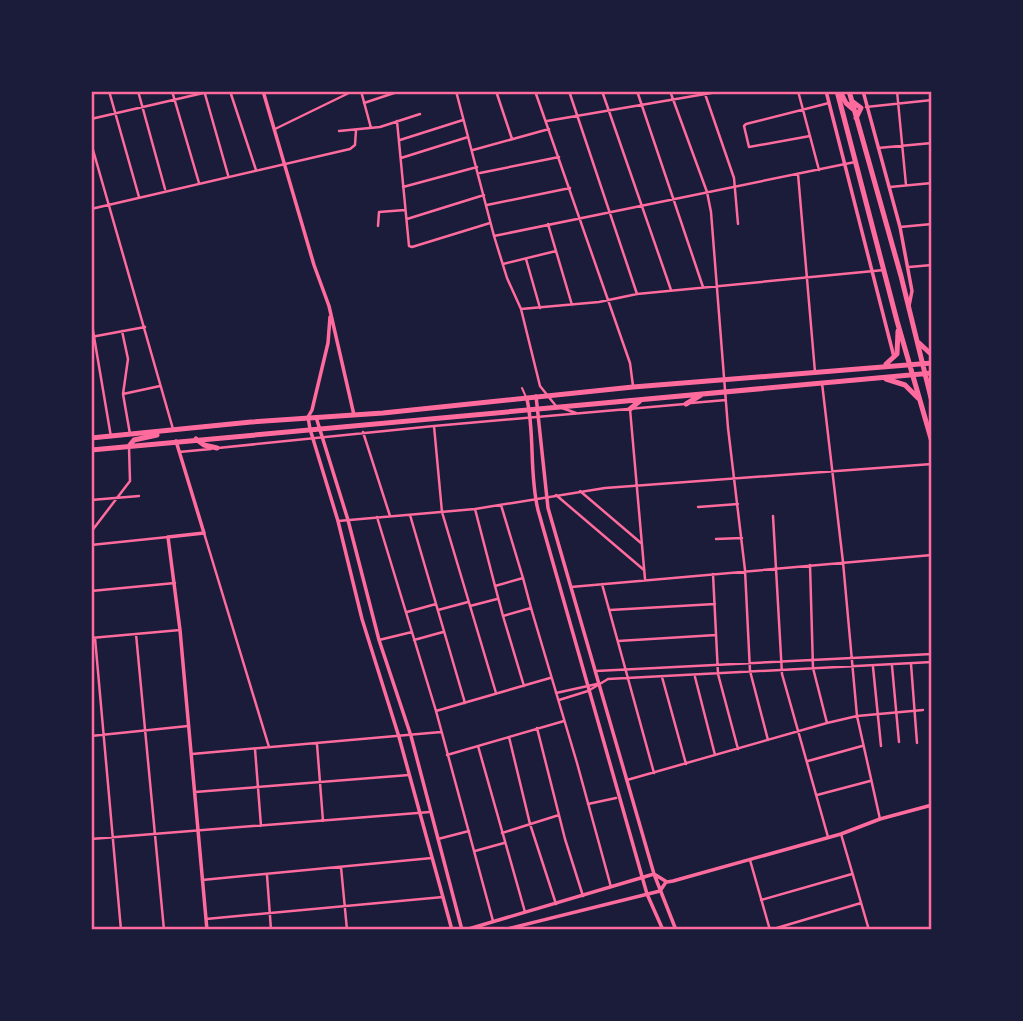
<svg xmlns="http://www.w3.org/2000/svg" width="1023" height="1021" font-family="'Crimson Pro',serif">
<rect width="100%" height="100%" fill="#1b1b3a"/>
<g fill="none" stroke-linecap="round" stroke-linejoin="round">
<path stroke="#ff6b9d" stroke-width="2" d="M 522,388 L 526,397"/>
<path stroke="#ff6b9d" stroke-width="2.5" d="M 580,491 L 641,543
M 556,495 L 644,570
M 523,578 L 531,608
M 495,586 L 503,616
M 470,606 L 497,599
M 438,610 L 468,602
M 911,664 L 917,743
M 892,666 L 899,742
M 873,667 L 881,746"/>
<path stroke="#ff6b9d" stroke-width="2.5" d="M 109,91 L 139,197
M 138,91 L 165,189
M 172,91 L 199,183
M 230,91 L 256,170
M 361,91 L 371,128
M 456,91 L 494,236 L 507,278 L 521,309 L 540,386 L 556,406
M 496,91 L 512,139
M 535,91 L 630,363 L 633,386
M 569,91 L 637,294
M 602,91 L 671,290
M 637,91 L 703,287
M 670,91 L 707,192 L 711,212 L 728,428 L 745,570 L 750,671 L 768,740
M 704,91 L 734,178 L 738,224
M 798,91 L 819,170
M 897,91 L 906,185
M 205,94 L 228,175
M 364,103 L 400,91
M 866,107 L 932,100
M 91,119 L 212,91
M 397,121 L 409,246 L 412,247 L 490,223
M 547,121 L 723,91
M 275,129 L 353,91
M 339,131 L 380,127 L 420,114
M 810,136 L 749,147 L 744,126 L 746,124 L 829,103
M 400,140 L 463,120
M 91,143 L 173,429
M 878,148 L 932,143
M 473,150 L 549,129
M 401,158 L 468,137
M 480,173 L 559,157
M 798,174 L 815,372
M 403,187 L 477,167
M 890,187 L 932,183
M 487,205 L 570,188
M 91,209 L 350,149 L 355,145 L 356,130
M 407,219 L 484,195
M 548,224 L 572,305
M 378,226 L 379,212 L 405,210
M 900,227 L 932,224
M 494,236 L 855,162
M 526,259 L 540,308
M 503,264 L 556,251
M 909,267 L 932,265
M 521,309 L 599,302 L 637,294 L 884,270
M 91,319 L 111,437
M 122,331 L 128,359 L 123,394 L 130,434
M 91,337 L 145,327
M 822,383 L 843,562 L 857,716 L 880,819
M 123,394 L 160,386
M 691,403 L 726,400
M 562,408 L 576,413
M 630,409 L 645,579
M 434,426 L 442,512 L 496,693
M 363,432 L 390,516
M 218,448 L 434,426 L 685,404
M 179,452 L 211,449
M 91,500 L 139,496
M 698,507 L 738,504
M 475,509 L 495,586 L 523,578 L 501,505
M 410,515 L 465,703
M 773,516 L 782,674 L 828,837
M 377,517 L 436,711 L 493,921
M 338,521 L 475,509 L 605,488 L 932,464
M 91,532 L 130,481 L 129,447
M 204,533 L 269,747
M 716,539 L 742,538
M 91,545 L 168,537
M 810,565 L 813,668 L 827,723
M 713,574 L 718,674 L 738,749
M 602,584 L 654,773
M 571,587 L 932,555
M 91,591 L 175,583
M 610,610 L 715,604
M 407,612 L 436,604
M 136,634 L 164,930
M 91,638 L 180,630
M 95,638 L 121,930
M 379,640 L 412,632
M 414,640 L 443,632
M 618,641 L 716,635
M 596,671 L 932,654
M 662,677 L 686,764
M 695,677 L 715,755
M 524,686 L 503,616 L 531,608 L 577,763 L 611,887
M 556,693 L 597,684
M 559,700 L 588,691 L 608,679 L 932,662
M 436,711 L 550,678
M 537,728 L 565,839 L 583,896
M 91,736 L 188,726
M 509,737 L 530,824 L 556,904
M 317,744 L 323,821
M 478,746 L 525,912
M 255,749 L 261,826
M 192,754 L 441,732
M 447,755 L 564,721
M 808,761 L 862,746
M 627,780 L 827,723 L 857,716 L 923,710
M 195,792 L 409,775
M 817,795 L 870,781
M 588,804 L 616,798
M 502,833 L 559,815
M 841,834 L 869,930
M 91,839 L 430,812
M 438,839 L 469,831
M 475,851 L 504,843
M 750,860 L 770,930
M 341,867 L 347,930
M 267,875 L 271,930
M 202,880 L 432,858
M 761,900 L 852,874
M 206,919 L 443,897
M 770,930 L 861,903"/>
<path stroke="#ff6b9d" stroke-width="3.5" d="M 263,91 L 314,265 L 329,306 L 354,415
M 826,91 L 894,357
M 863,91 L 900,227 L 912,291 L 909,306
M 330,317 L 328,343 L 312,410 L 308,417 L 310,429 L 338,521 L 362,619 L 399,737 L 452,930
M 536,396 L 548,508 L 654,874 L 676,930
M 527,399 C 535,435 529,473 538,510 L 647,894 L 663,930
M 316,417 L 348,520 L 379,640 L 411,736 L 462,930
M 176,441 L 204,533 L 168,537 L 180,630 L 207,930
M 465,930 L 654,874 L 667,882 L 673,881 L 841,834 L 880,819 L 932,805
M 503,930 L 660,891 L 666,882"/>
<path stroke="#ff6b9d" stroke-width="5" d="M 837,91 L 897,321 L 932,442
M 840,91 L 846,103 L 853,109
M 849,91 L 901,276 L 932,402
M 853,102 L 861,108 L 856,118
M 919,343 L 932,355
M 886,364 L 897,354 L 898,331
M 886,379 L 905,385 L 918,398
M 686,404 L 701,395
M 630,409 L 641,400
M 91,438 L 251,422 L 383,413 L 633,387 L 932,363
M 196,439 L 204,445 L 217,448
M 129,446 L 134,440 L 157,435
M 91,450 L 932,373"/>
</g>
<rect width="1023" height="1021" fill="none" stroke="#1b1b3a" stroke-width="186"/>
<rect x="93" y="93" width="837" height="835" fill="none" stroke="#ff6b9d" stroke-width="2.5"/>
</svg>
